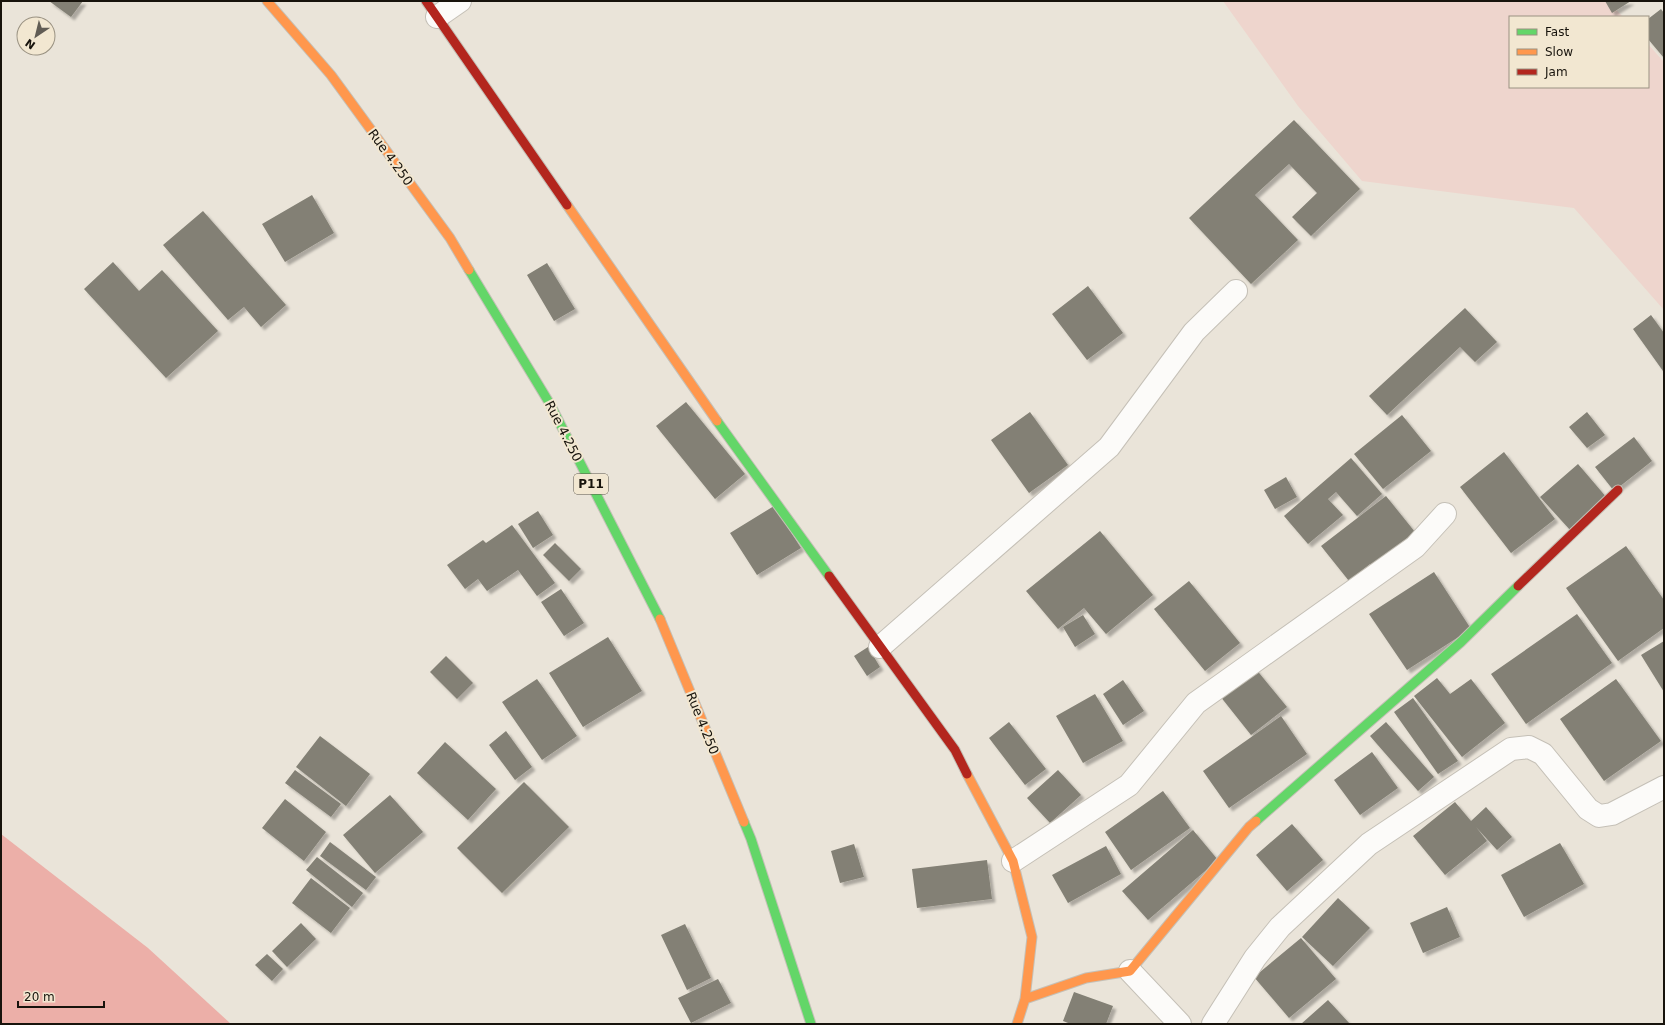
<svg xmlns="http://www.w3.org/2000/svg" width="1665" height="1025" font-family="'DejaVu Sans',sans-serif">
<defs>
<filter id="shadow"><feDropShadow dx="3.5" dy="3.5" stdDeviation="1" flood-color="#0004"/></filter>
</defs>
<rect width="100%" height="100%" fill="#eae4d9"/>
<path fill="#eed5cd" d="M 1223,1 L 1608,1 L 1623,17 L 1510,17 L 1510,87 L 1648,87 L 1648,44 L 1664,62 L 1664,310 L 1574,208 L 1362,181 L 1298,106 Z"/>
<path fill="#ecafa8" d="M 1,834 L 148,948 L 231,1024 L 1,1024 Z"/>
<path fill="#838075" filter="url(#shadow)" d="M 49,1 L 83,1 L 71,17 Z
M 1605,1 L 1631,1 L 1612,13 Z
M 1661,9 L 1664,13 L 1664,58 L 1648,39 L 1648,19 Z
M 1294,120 L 1360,189 L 1311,236 L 1292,217 L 1317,193 L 1289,164 L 1255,195 L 1298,240 L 1251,284 L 1189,218 Z
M 312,195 L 334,233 L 285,262 L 262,224 Z
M 203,211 L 286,305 L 261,327 L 244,307 L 228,320 L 163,245 Z
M 113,262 L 139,291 L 162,270 L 218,331 L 166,378 L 84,289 Z
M 547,263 L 575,309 L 554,321 L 527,275 Z
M 1088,286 L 1123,333 L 1087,360 L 1052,314 Z
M 1465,308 L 1497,342 L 1475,362 L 1460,347 L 1387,415 L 1369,396 Z
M 1651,315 L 1664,333 L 1663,371 L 1633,329 Z
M 686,402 L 745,474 L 715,499 L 656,426 Z
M 1030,412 L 1068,465 L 1029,493 L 991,440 Z
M 1587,412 L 1605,435 L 1587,448 L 1569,427 Z
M 1402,415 L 1431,451 L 1383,489 L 1354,454 Z
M 1634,437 L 1652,461 L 1614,491 L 1595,467 Z
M 1504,452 L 1555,519 L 1511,553 L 1460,487 Z
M 1351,458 L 1382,494 L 1357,516 L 1336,492 L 1328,499 L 1343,515 L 1308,544 L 1284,516 Z
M 1578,464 L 1607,498 L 1571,531 L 1540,497 Z
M 1286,477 L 1297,497 L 1275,509 L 1264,490 Z
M 1386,496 L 1415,532 L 1371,566 L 1370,564 L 1349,581 L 1321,546 Z
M 774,506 L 801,548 L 757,575 L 730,533 Z
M 538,511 L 553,535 L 533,548 L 518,524 Z
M 512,525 L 555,583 L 537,596 L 518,570 L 487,591 L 478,579 L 465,589 L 447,565 L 483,540 L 486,543 Z
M 1100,531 L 1153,595 L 1106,634 L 1084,608 L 1058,629 L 1026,591 Z
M 555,543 L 581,569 L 569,581 L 543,555 Z
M 1626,546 L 1664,600 L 1664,628 L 1618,661 L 1566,588 Z
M 1434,572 L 1471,629 L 1407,670 L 1369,614 Z
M 1189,581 L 1240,643 L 1205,671 L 1154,609 Z
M 561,589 L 584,623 L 564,636 L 541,602 Z
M 1577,614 L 1612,663 L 1526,724 L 1491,674 Z
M 1083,615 L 1095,634 L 1075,647 L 1063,627 Z
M 608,637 L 642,691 L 583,727 L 549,673 Z
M 1664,641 L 1664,692 L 1641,655 Z
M 868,647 L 880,667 L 867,676 L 854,656 Z
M 446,656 L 473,683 L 457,699 L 430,672 Z
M 1255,668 L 1287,707 L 1251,735 L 1220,696 Z
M 1437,678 L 1450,694 L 1471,679 L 1505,723 L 1462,757 L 1414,696 Z
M 537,679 L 577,736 L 542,760 L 502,702 Z
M 1616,679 L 1661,741 L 1604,781 L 1560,719 Z
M 1123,680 L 1144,711 L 1123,725 L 1103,694 Z
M 1095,694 L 1123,741 L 1083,763 L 1056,716 Z
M 1413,698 L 1458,761 L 1438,774 L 1394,712 Z
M 1281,716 L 1307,754 L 1229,808 L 1203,771 Z
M 1009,722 L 1046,769 L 1025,785 L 989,738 Z
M 1386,722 L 1434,777 L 1418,791 L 1370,736 Z
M 506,731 L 532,767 L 515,780 L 489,745 Z
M 320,736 L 370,774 L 346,806 L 296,767 Z
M 445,742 L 496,789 L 468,820 L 417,773 Z
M 1372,752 L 1398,788 L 1360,815 L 1334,780 Z
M 295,770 L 341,804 L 331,817 L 285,783 Z
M 1058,770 L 1081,795 L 1050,823 L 1027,798 Z
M 524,782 L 569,827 L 502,893 L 457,848 Z
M 1163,791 L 1190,828 L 1131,870 L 1105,832 Z
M 390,795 L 423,832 L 375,873 L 343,835 Z
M 285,799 L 326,832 L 304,861 L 262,828 Z
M 1455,802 L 1471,821 L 1486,807 L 1512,837 L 1497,850 L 1476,827 L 1487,841 L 1445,875 L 1413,836 Z
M 1292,824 L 1323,860 L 1287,891 L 1256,855 Z
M 1193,830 L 1218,860 L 1148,920 L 1122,891 Z
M 330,842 L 376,877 L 366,890 L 320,856 Z
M 1560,843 L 1584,884 L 1524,917 L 1501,875 Z
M 854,844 L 864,877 L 840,883 L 831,851 Z
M 1106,846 L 1121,874 L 1068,903 L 1052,875 Z
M 317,857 L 363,893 L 352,907 L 306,870 Z
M 987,860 L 992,899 L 917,908 L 912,869 Z
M 311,878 L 350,908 L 331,933 L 292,903 Z
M 1338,898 L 1370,928 L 1333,966 L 1302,937 Z
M 1447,907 L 1460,937 L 1423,953 L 1410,923 Z
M 301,923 L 316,939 L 287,967 L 272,951 Z
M 685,924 L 711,978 L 687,990 L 661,935 Z
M 1301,938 L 1336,979 L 1289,1018 L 1254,977 Z
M 267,954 L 283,969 L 272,981 L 255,965 Z
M 718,979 L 731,1003 L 691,1023 L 678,998 Z
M 1074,992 L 1113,1006 L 1106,1024 L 1071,1024 L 1063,1021 Z
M 1328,1000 L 1350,1024 L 1301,1024 Z"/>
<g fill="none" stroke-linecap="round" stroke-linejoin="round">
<g stroke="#c5c0b7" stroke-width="24">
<path id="street" d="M 437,17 L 460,1
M 880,647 L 1109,447 L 1194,332 L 1236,291
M 1013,861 L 1129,785 L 1196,703 L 1415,547 L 1445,514
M 1130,971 L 1180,1024
M 1213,1024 L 1255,958 L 1280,927 L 1369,844 L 1511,749 L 1529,747 L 1543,754 L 1588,809 L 1599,816 L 1612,814 L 1664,787"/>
</g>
<g stroke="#c5c0b7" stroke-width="11">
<path id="fast" d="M 469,270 L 550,404 L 660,619
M 717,421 L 829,576
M 1256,821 L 1461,642 L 1518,586
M 744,822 L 751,839 L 811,1024"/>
</g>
<g stroke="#c5c0b7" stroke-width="11">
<path id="slow" d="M 267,1 L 331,75 L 450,238 L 469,270
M 567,205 L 717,421
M 660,619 L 744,822
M 967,774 L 1013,861 L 1032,937 L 1025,999 L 1017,1024
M 1025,999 L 1086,978 L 1130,971 L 1249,827 L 1256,821"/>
</g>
<g stroke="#c5c0b7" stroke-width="11">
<path id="jam" d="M 426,1 L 567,205
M 829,576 L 955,750 L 967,774
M 1518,586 L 1618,490"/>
</g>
<use href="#street" stroke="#fcfbf9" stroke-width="22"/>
<use href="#fast" stroke="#63d668" stroke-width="9"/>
<use href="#slow" stroke="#ff974d" stroke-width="9"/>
<use href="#jam" stroke="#b3261e" stroke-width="9"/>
</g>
<g text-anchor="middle" stroke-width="4" stroke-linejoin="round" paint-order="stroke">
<rect fill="#f2e7d1" stroke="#595347" stroke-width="1" x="574" y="474" width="34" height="20" rx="3"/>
<g font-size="12" font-weight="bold" fill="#17130c">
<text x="591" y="488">P11</text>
</g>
<g font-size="13" fill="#17130c" stroke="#f2e7d1">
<text transform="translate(391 157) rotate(54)" y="5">Rue 4.250</text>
<text transform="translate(564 431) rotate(63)" y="5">Rue 4.250</text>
<text transform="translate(703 723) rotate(68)" y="5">Rue 4.250</text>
</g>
</g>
<rect width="1665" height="1025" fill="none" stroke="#17130c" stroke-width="4"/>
<rect x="1509" y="16" width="140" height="72" fill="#f2e7d1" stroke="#9a9282"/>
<rect x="1517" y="29" width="20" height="6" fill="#63d668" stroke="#9a9282"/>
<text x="1545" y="36" font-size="12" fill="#17130c">Fast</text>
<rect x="1517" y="49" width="20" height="6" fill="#ff974d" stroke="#9a9282"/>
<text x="1545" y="56" font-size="12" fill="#17130c">Slow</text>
<rect x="1517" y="69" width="20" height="6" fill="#b3261e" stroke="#9a9282"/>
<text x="1545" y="76" font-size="12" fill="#17130c">Jam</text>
<g transform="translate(36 36) rotate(215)"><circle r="19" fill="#f2e7d1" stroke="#9a9282"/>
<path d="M0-3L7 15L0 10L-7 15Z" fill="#615c54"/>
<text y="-6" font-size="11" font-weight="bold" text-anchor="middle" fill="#17130c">N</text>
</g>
<path d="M18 1001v6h86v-6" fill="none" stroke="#17130c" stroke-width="2"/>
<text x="24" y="1001" font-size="12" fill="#17130c" stroke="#f2e7d1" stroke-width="3" paint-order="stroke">20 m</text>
</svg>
